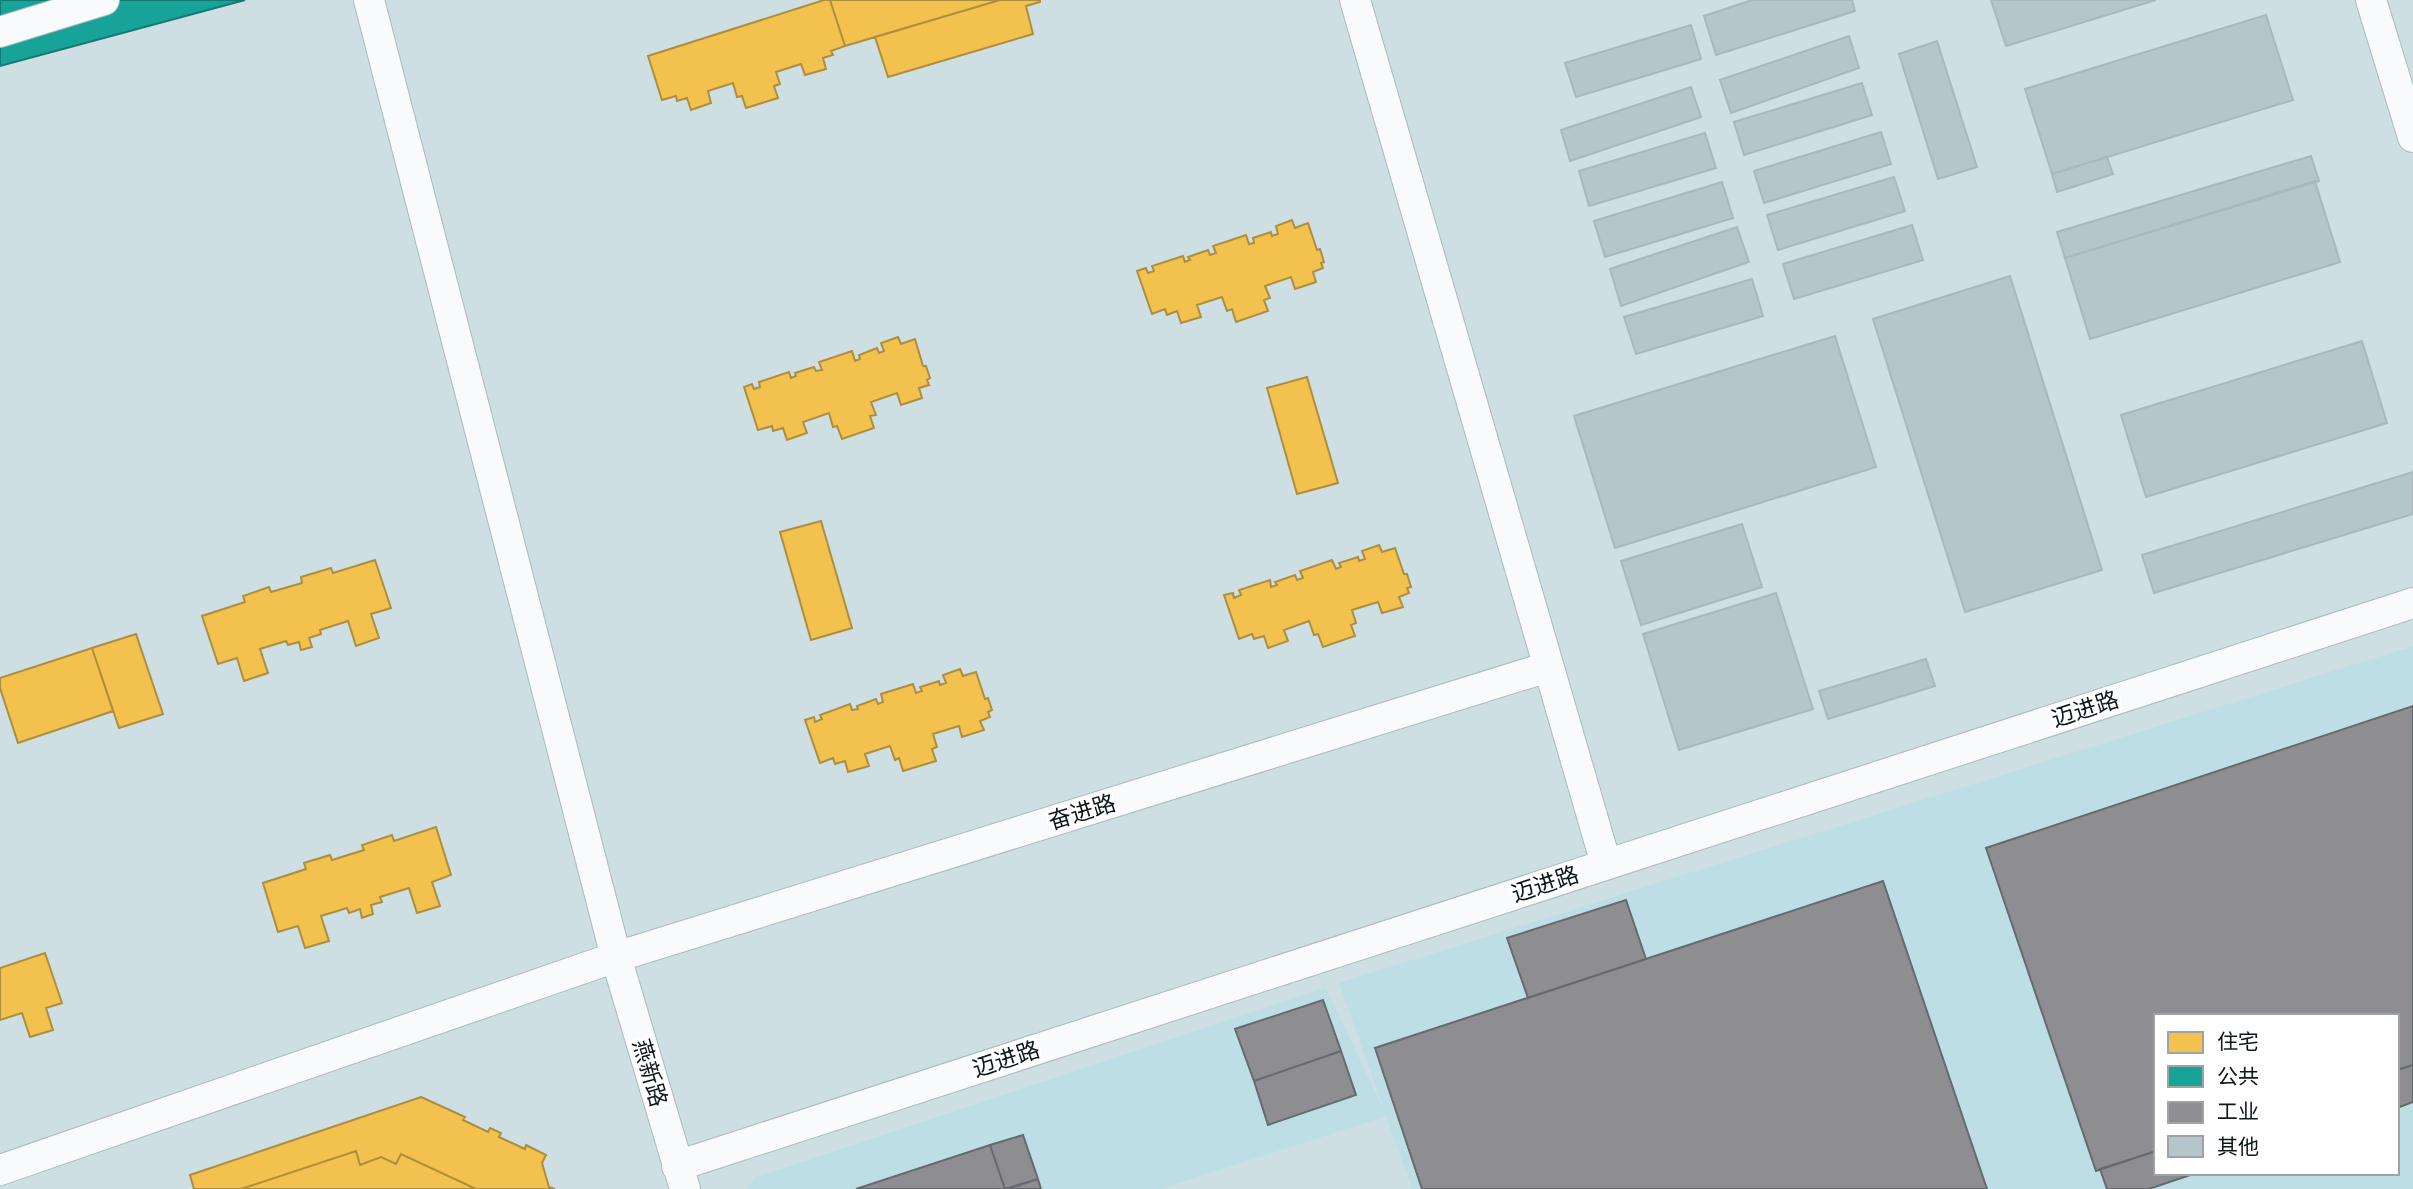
<svg xmlns="http://www.w3.org/2000/svg" width="2413" height="1189" font-family="'Nunito Sans','Noto Sans SC',sans-serif">
<rect width="100%" height="100%" fill="#cddfe3"/>
<path fill="#bedee6" fill-rule="evenodd" d="M 2413,646 L 2413,1189 L 1412,1189 L 1386,1116 L 1161,1189 L 746,1189 L 756,1177 L 1326,988 L 1384,1110 L 1339,983 ZM 2156,1016 L 2397,1016 L 2397,1173 L 2156,1173 Z"/>
<path fill="#f2c14e" stroke="#ad8e3f" stroke-width="2" d="M 824,0 L 830,0 L 845,46 L 831,51 L 833,55 L 823,58 L 826,69 L 805,75 L 801,64 L 776,72 L 780,84 L 774,86 L 778,98 L 746,108 L 742,96 L 737,97 L 733,83 L 708,91 L 711,103 L 691,110 L 687,98 L 677,101 L 676,96 L 662,100 L 648,56 Z
M 830,0 L 1000,0 L 845,46 Z
M 1000,0 L 1040,0 L 1040,2 L 1026,6 L 1033,34 L 888,77 L 875,37 Z
M 1292,220 L 1295,228 L 1308,223 L 1317,250 L 1320,249 L 1324,262 L 1321,263 L 1323,268 L 1313,272 L 1316,282 L 1295,289 L 1291,277 L 1265,286 L 1270,298 L 1264,300 L 1268,311 L 1236,322 L 1232,309 L 1227,311 L 1222,297 L 1197,305 L 1201,317 L 1181,323 L 1177,311 L 1167,315 L 1165,309 L 1152,314 L 1137,271 L 1146,268 L 1148,273 L 1154,271 L 1152,266 L 1183,256 L 1185,262 L 1190,260 L 1188,257 L 1208,250 L 1210,255 L 1216,253 L 1213,246 L 1246,235 L 1249,244 L 1254,243 L 1253,238 L 1271,232 L 1272,236 L 1278,234 L 1276,226 Z
M 898,337 L 901,344 L 915,339 L 923,366 L 926,366 L 930,378 L 927,380 L 929,385 L 919,388 L 922,398 L 901,405 L 897,393 L 871,402 L 876,415 L 870,416 L 874,428 L 842,439 L 837,426 L 833,427 L 829,413 L 803,422 L 807,433 L 787,440 L 783,428 L 773,431 L 772,426 L 758,430 L 744,387 L 752,384 L 754,389 L 760,387 L 759,382 L 789,372 L 791,378 L 796,376 L 795,373 L 814,367 L 816,371 L 822,370 L 819,362 L 852,351 L 855,361 L 860,359 L 859,355 L 877,348 L 879,353 L 884,351 L 881,343 Z
M 1307,377 L 1338,483 L 1297,494 L 1267,388 Z
M 821,521 L 852,628 L 811,640 L 780,532 Z
M 1379,545 L 1382,552 L 1395,548 L 1404,574 L 1407,574 L 1411,587 L 1407,588 L 1409,593 L 1399,597 L 1403,607 L 1382,613 L 1378,602 L 1352,610 L 1356,623 L 1351,625 L 1355,636 L 1323,647 L 1318,634 L 1314,635 L 1309,621 L 1284,630 L 1288,641 L 1268,648 L 1264,636 L 1254,639 L 1252,634 L 1239,639 L 1224,595 L 1233,593 L 1234,598 L 1241,595 L 1239,590 L 1270,580 L 1271,587 L 1277,585 L 1275,582 L 1295,575 L 1297,580 L 1303,578 L 1300,571 L 1332,560 L 1336,569 L 1341,567 L 1339,563 L 1358,557 L 1359,561 L 1365,559 L 1362,551 Z
M 375,560 L 391,608 L 371,614 L 379,638 L 356,646 L 348,621 L 320,630 L 321,634 L 309,638 L 312,647 L 301,650 L 299,642 L 288,645 L 286,641 L 260,649 L 268,673 L 244,681 L 237,658 L 218,664 L 202,616 L 245,602 L 243,596 L 269,587 L 271,592 L 302,583 L 301,577 L 331,568 L 333,573 Z
M 136,634 L 163,714 L 119,728 L 92,648 Z
M 92,648 L 113,711 L 18,743 L 0,688 L 0,678 Z
M 960,669 L 963,676 L 976,672 L 985,699 L 988,698 L 992,710 L 988,712 L 990,717 L 980,721 L 984,730 L 962,737 L 959,726 L 933,734 L 937,747 L 932,749 L 936,761 L 903,771 L 899,758 L 895,760 L 890,746 L 865,754 L 869,766 L 848,772 L 845,761 L 835,764 L 833,758 L 820,763 L 805,720 L 814,717 L 815,722 L 822,719 L 820,715 L 850,704 L 852,710 L 858,709 L 857,706 L 876,699 L 878,704 L 883,702 L 881,694 L 913,684 L 916,693 L 922,691 L 920,687 L 939,681 L 940,685 L 946,683 L 943,675 Z
M 436,827 L 451,875 L 432,882 L 440,906 L 417,913 L 409,888 L 380,897 L 382,902 L 371,905 L 373,914 L 362,918 L 360,909 L 349,913 L 347,908 L 321,916 L 329,941 L 305,948 L 298,926 L 278,932 L 263,883 L 306,869 L 304,863 L 330,855 L 332,860 L 364,850 L 362,845 L 392,835 L 394,841 Z
M 45,953 L 62,1003 L 46,1008 L 53,1030 L 30,1037 L 22,1013 L 0,1020 L 0,968 Z
M 421,1097 L 465,1117 L 463,1120 L 488,1132 L 490,1128 L 501,1133 L 499,1137 L 525,1149 L 526,1145 L 546,1155 L 542,1163 L 549,1187 L 555,1189 L 476,1189 L 401,1154 L 396,1164 L 381,1157 L 360,1165 L 356,1151 L 241,1189 L 194,1189 L 190,1175 Z
M 356,1151 L 360,1165 L 381,1157 L 396,1164 L 401,1154 L 476,1189 L 241,1189 Z"/>
<path fill="#17a398" stroke="#147972" stroke-width="2" d="M 0,0 L 245,0 L 0,66 Z"/>
<path fill="#8d8d92" stroke="#666a6e" stroke-width="2" d="M 2413,706 L 2413,1065 L 2397,1070 L 2397,1016 L 2156,1016 L 2156,1151 L 2096,1171 L 1986,848 Z
M 1883,881 L 1987,1189 L 1422,1189 L 1375,1048 Z
M 1626,900 L 1646,959 L 1528,998 L 1507,938 Z
M 1323,1000 L 1341,1051 L 1254,1081 L 1235,1029 Z
M 1341,1051 L 1356,1095 L 1268,1125 L 1254,1081 Z
M 2413,1065 L 2413,1102 L 2397,1108 L 2397,1070 Z
M 1023,1135 L 1038,1179 L 1005,1189 L 990,1145 Z
M 990,1145 L 1005,1189 L 856,1189 Z
M 2156,1151 L 2156,1173 L 2196,1173 L 2149,1189 L 2107,1189 L 2100,1169 Z
M 1038,1179 L 1041,1189 L 1007,1189 Z"/>
<path fill="#b4c5cc" stroke="#aab7bc" stroke-width="2" d="M 1752,0 L 1852,0 L 1855,11 L 1716,55 L 1704,16 Z
M 1991,0 L 2156,0 L 2006,46 Z
M 2266,15 L 2293,100 L 2052,174 L 2025,89 Z
M 1691,25 L 1701,59 L 1576,97 L 1565,63 Z
M 1849,36 L 1859,68 L 1731,113 L 1720,80 Z
M 1937,41 L 1977,167 L 1938,179 L 1899,54 Z
M 1862,83 L 1872,115 L 1744,155 L 1734,122 Z
M 1691,87 L 1701,117 L 1570,161 L 1561,130 Z
M 1881,132 L 1891,164 L 1764,203 L 1754,171 Z
M 1705,133 L 1716,168 L 1589,206 L 1579,171 Z
M 2311,156 L 2319,181 L 2065,258 L 2057,232 Z
M 2107,157 L 2113,174 L 2057,192 L 2052,174 Z
M 1894,177 L 1905,211 L 1778,250 L 1767,215 Z
M 2315,181 L 2340,262 L 2090,339 L 2065,258 Z
M 1722,182 L 1733,218 L 1605,257 L 1594,221 Z
M 1912,225 L 1923,260 L 1794,299 L 1783,264 Z
M 1737,227 L 1749,262 L 1621,306 L 1610,269 Z
M 2010,276 L 2102,570 L 1965,612 L 1873,319 Z
M 1752,279 L 1763,316 L 1636,354 L 1624,317 Z
M 1835,336 L 1876,467 L 1615,548 L 1574,416 Z
M 2362,341 L 2387,423 L 2146,497 L 2121,415 Z
M 2413,472 L 2413,514 L 2154,593 L 2142,555 Z
M 1742,524 L 1762,587 L 1641,625 L 1621,561 Z
M 1776,593 L 1813,709 L 1679,750 L 1643,634 Z
M 1926,659 L 1935,686 L 1828,719 L 1819,691 Z"/>
<g fill="none" stroke-linecap="round" stroke-linejoin="round">
<g stroke="#abbabd" stroke-width="32">
<path id="tertiary" d="M 369,0 L 616,957 L 685,1189
M 1355,0 L 1606,864
M 2371,0 L 2413,137
M 0,32 L 104,0
M 677,1166 L 2413,603
M 0,1170 L 616,957 L 1548,667"/>
</g>
<use href="#tertiary" stroke="#f8fafb" stroke-width="30"/>
</g>
<g text-anchor="middle" stroke-width="7" stroke-linejoin="round" paint-order="stroke">
<g font-size="23" fill="#0c181b" stroke="#fff">
<text transform="translate(2085 709) rotate(-18)" y="8">迈进路</text>
<text transform="translate(1082 812) rotate(-17)" y="8">奋进路</text>
<text transform="translate(1545 884) rotate(-18)" y="8">迈进路</text>
<text transform="translate(1006 1059) rotate(-18)" y="8">迈进路</text>
<text transform="translate(650 1073) rotate(74)" y="8">燕新路</text>
</g>
</g>
<rect x="2154" y="1014" width="245" height="161" fill="#ffffff" stroke="#9ea3a4" stroke-width="2"/>
<rect x="2168" y="1032" width="35" height="21" fill="#f2c14e" stroke="#9ea3a4" stroke-width="2"/>
<text x="2217" y="1049" font-size="21" fill="#0c181b">住宅</text>
<rect x="2168" y="1066" width="35" height="21" fill="#17a398" stroke="#9ea3a4" stroke-width="2"/>
<text x="2217" y="1084" font-size="21" fill="#0c181b">公共</text>
<rect x="2168" y="1102" width="35" height="21" fill="#8d8d92" stroke="#9ea3a4" stroke-width="2"/>
<text x="2217" y="1119" font-size="21" fill="#0c181b">工业</text>
<rect x="2168" y="1136" width="35" height="21" fill="#b4c5cc" stroke="#9ea3a4" stroke-width="2"/>
<text x="2217" y="1154" font-size="21" fill="#0c181b">其他</text>
</svg>
